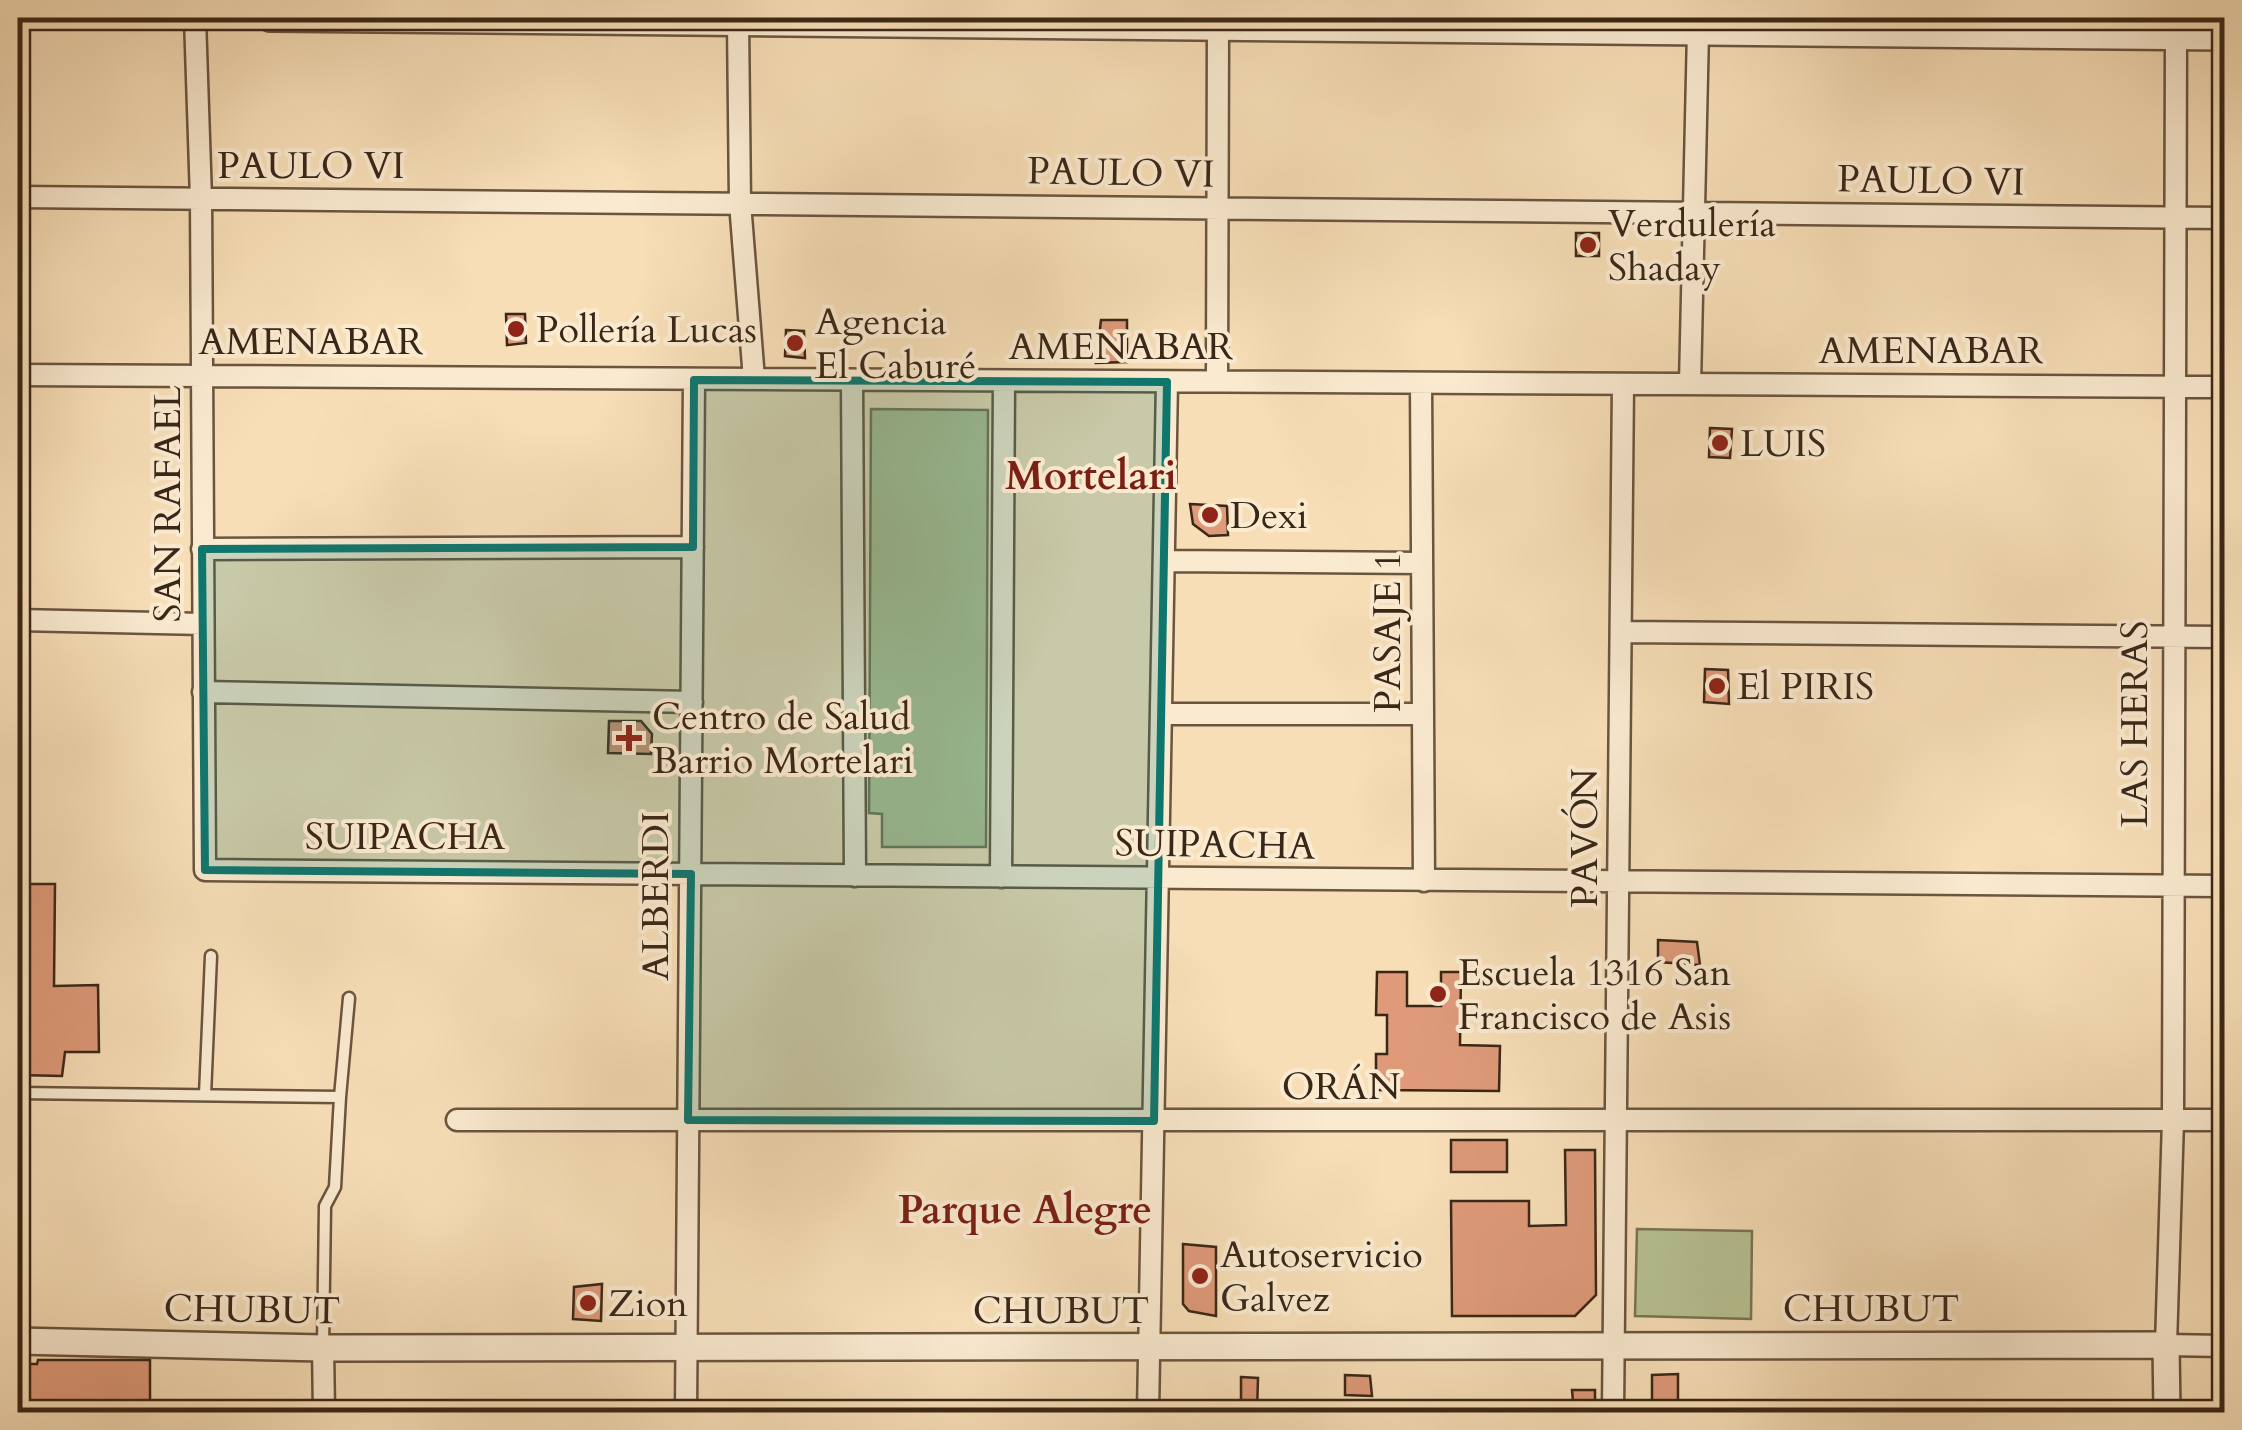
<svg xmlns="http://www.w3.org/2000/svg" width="2242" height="1430" font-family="Cardo,serif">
<rect width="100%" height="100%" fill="#f7deb7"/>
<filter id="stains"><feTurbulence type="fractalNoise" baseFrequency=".002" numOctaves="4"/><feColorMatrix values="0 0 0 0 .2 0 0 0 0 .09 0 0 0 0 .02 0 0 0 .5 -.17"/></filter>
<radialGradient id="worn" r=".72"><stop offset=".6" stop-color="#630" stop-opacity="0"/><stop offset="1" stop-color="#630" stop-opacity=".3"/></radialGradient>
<path fill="#b7c293" stroke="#797455" stroke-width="2.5" d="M 871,409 L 988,410 L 986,847 L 882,847 L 882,814 L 869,813 Z
M 1637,1229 L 1752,1231 L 1751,1319 L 1635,1316 Z"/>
<path fill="#de9a79" stroke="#3b2717" stroke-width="2.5" d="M 1576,233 L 1599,233 L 1599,256 L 1576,256 Z
M 506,314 L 525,314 L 526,343 L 507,345 Z
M 1101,320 L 1127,320 L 1127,362 L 1096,363 Z
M 786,330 L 804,331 L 805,358 L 785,356 Z
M 1710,428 L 1732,429 L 1730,458 L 1709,457 Z
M 1190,504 L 1227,506 L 1228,535 L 1209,536 L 1193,524 Z
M 1705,669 L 1728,670 L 1729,704 L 1704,702 Z
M 609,721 L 641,721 L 652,734 L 651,754 L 608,753 Z
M 18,884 L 55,884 L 54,986 L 98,985 L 99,1052 L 65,1052 L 62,1076 L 18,1075 Z
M 1658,940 L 1697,942 L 1700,965 L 1658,962 Z
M 1377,972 L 1407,972 L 1407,1006 L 1441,1006 L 1441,972 L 1461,972 L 1460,1045 L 1500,1046 L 1499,1091 L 1376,1090 L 1376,1054 L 1387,1054 L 1387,1015 L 1376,1015 Z
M 1451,1140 L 1507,1140 L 1507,1172 L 1451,1172 Z
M 1565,1150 L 1595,1150 L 1596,1295 L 1575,1316 L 1452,1316 L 1451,1201 L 1529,1201 L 1529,1226 L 1566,1225 Z
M 1183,1244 L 1216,1247 L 1216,1316 L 1189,1311 L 1183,1304 Z
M 602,1284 L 601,1321 L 573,1319 L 574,1287 Z
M 38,1360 L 150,1360 L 150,1412 L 34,1412 L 34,1408 L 18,1408 L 18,1364 L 37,1364 Z
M 1678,1374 L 1678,1408 L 1652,1405 L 1652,1375 Z
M 1345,1375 L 1370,1376 L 1372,1396 L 1345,1395 Z
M 1241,1377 L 1258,1378 L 1257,1412 L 1241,1412 Z
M 1572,1390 L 1595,1390 L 1595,1412 L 1574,1412 Z"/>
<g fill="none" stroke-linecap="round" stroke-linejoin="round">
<g stroke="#6a553f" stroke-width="15">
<path id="service" d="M 18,1093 L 340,1097 L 335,1187 L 325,1206 L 323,1347
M 205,1095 L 211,956
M 340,1097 L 349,998"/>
</g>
<g stroke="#6a553f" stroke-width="25">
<path id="minor" d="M 195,18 L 201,199 L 205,870 L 2224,886
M 738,22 L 740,203 L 754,379
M 2176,36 L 2173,1120 L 2166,1345 L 2224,1346
M 18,197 L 2224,218
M 18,375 L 2224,387
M 852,381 L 855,876
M 1217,381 L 1218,27
M 1421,383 L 1424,881
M 1690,384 L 1698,31
M 202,549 L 693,547
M 1164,561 L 1422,563
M 18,620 L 203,624
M 1621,632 L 2224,637
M 203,692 L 692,702
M 1161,714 L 1423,714
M 1001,877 L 1004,381
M 457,1120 L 2224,1120
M 323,1348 L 324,1412
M 686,1412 L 694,380
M 1148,1412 L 1167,382
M 1613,1412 L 1623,384"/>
</g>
<g stroke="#6a553f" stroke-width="30">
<path id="tertiary" d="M 270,18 L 2224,37
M 18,1341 L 323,1348 L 2166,1345 L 2167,1412"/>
</g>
<use href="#service" stroke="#faead0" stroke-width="10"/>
<use href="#minor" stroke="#faead0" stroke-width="20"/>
<use href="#tertiary" stroke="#faead0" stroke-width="25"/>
</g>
<path fill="#0f766e" fill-opacity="0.2" stroke="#0f766e" stroke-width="8" stroke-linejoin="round" d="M 694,380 L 1167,382 L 1154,1121 L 688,1120 L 691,874 L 205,870 L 202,549 L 693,547 Z"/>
<g fill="#8f2418" stroke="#faead0" stroke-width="4">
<circle cx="1588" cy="245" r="10"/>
<circle cx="516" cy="329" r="10"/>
<circle cx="795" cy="343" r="10"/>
<circle cx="1720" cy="443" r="10"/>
<circle cx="1210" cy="515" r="10"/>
<circle cx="1717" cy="686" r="10"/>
<path d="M624 723h10v10h10v10h-10v10h-10v-10h-10v-10h10z"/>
<circle cx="1438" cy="994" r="10"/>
<circle cx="1200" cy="1276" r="10"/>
<circle cx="588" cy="1303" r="10"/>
</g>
<g text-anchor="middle" stroke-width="8" stroke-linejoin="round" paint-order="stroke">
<g font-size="38" fill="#3b2717" stroke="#faead0">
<text x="311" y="178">PAULO VI</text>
<text transform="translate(1121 172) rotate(1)" y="13">PAULO VI</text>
<text transform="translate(1931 180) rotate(1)" y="13">PAULO VI</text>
<text x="311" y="354">AMENABAR</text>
<text x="1121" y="359">AMENABAR</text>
<text x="1931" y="363">AMENABAR</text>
<text transform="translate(167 504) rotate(-90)" y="13">SAN RAFAEL</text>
<text transform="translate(1387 632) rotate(-90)" y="13">PASAJE 1</text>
<text transform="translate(2134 724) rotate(-90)" y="13">LAS HERAS</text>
<text x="405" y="849">SUIPACHA</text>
<text transform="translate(1584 838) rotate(-90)" y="13">PAVÓN</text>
<text transform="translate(1215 844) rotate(1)" y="13">SUIPACHA</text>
<text transform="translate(655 896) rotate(-90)" y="13">ALBERDI</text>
<text x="1341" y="1099">ORÁN</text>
<text x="1871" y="1321">CHUBUT</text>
<text transform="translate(252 1309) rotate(1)" y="13">CHUBUT</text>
<text x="1061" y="1323">CHUBUT</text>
</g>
<g font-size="38" fill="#3b2717" stroke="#faead0" text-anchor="start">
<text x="1608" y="236">Verdulería<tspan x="1608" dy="44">Shaday</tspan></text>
<text x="815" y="334">Agencia<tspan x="815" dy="44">El Caburé</tspan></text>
<text x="536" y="342">Pollería Lucas</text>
<text x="1740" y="456">LUIS</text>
<text x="1230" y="528">Dexi</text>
<text x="1737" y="699">El PIRIS</text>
<text x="652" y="729">Centro de Salud<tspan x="652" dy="44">Barrio Mortelari</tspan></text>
<text x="1458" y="985">Escuela 1316 San<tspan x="1458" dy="44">Francisco de Asis</tspan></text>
<text x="1220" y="1267">Autoservicio<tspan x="1220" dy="44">Galvez</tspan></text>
<text x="608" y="1316">Zion</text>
</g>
<g font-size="40" font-weight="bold" fill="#7a1f14" stroke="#faead0">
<text x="1091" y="489">Mortelari</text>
<text x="1025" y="1223">Parque Alegre</text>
</g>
</g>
<rect width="2242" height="1430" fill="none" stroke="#f7deb7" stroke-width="60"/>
<rect x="20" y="20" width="2202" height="1390" fill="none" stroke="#3b2717" stroke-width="5"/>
<rect x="30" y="30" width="2182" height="1370" fill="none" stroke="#3b2717" stroke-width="2.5"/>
<rect width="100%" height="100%" filter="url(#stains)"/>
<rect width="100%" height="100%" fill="url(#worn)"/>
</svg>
